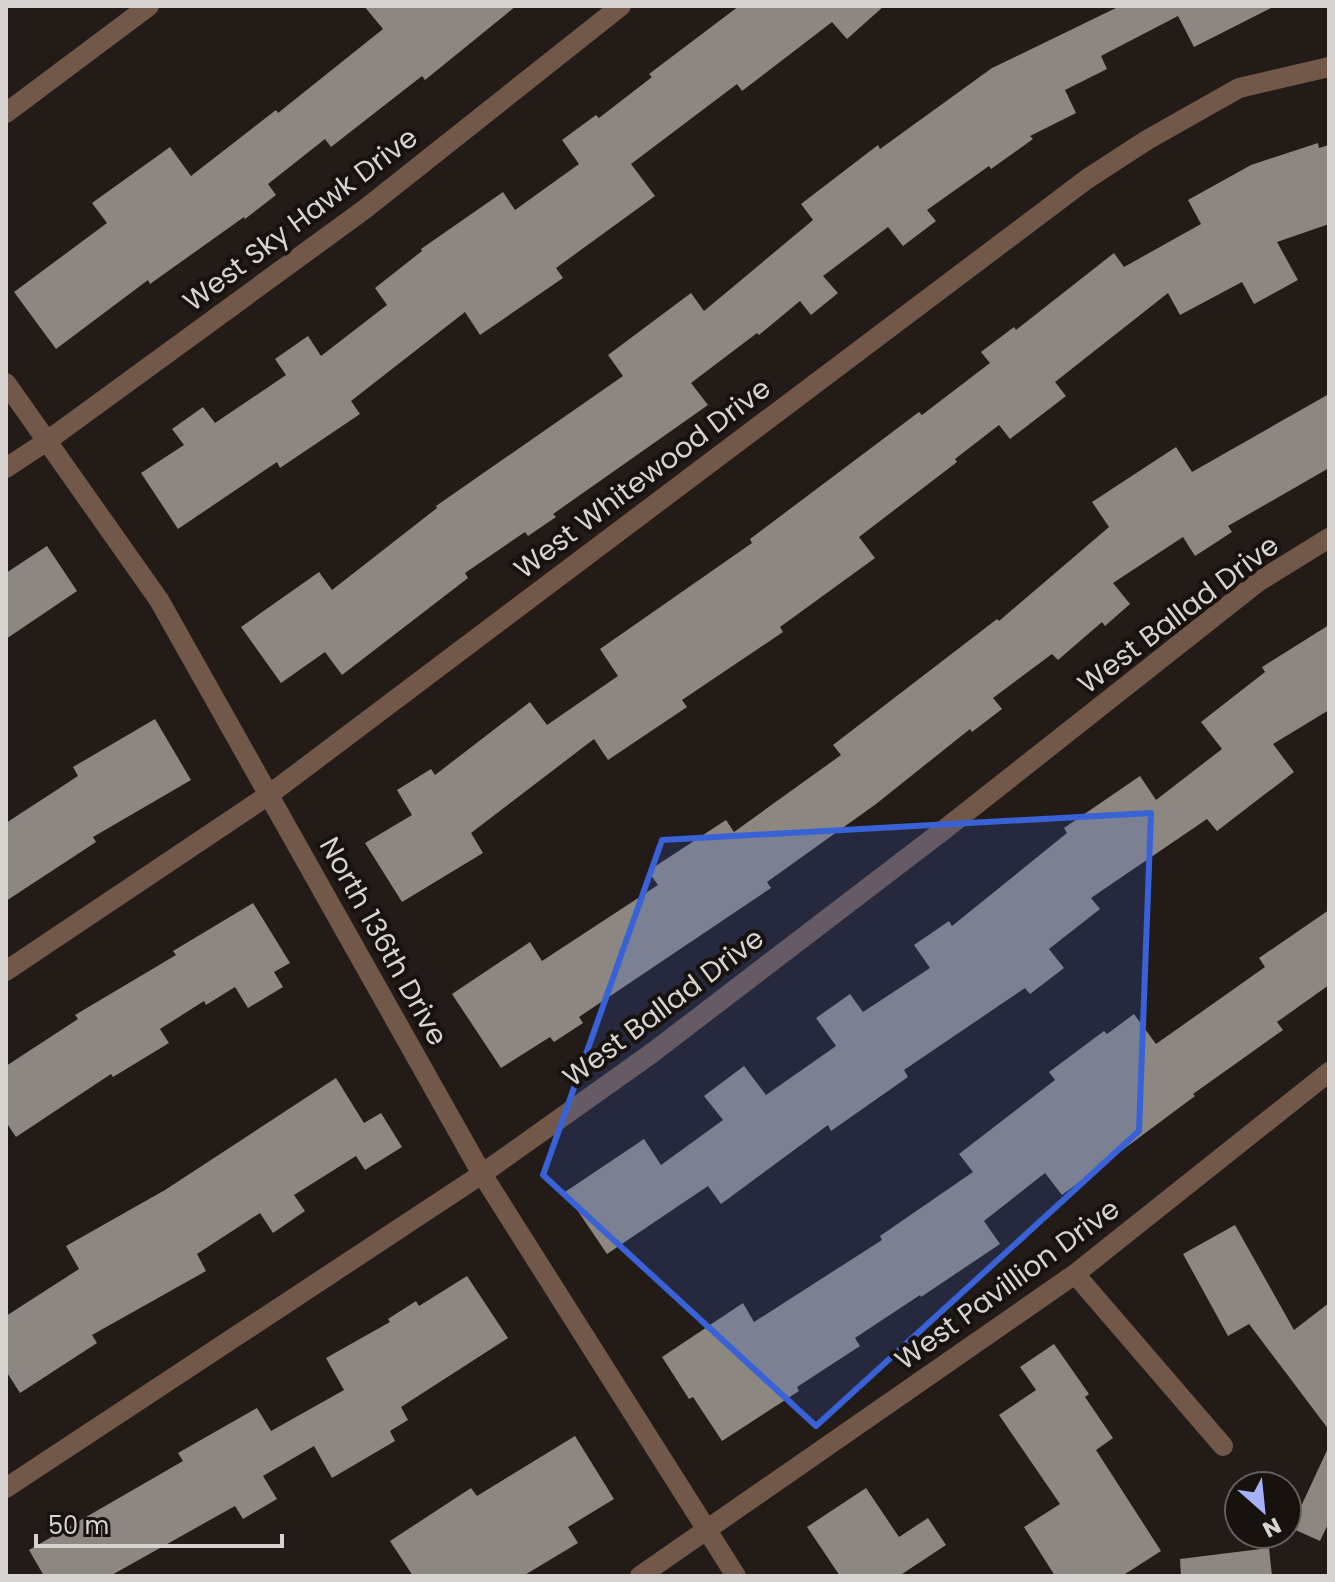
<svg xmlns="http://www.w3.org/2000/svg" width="1335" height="1582" font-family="Poppins,sans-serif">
<rect width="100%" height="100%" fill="#221b18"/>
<path fill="#8d8781" d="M 364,6 L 516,6 L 425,80 L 422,76 L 331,147 L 325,139 L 268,184 L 276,195 L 245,219 L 244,217 L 150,284 L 148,280 L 56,349 L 14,292 L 107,223 L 92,203 L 170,147 L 191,176 L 276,110 L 278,113 L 383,29 Z
M 739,6 L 884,6 L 847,39 L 832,22 L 742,91 L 737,84 L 631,164 L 655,196 L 556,268 L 563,278 L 480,335 L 465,312 L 351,401 L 360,414 L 280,468 L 277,462 L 178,529 L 141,473 L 184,445 L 172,429 L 203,407 L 215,423 L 286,375 L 275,359 L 308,336 L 321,356 L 387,305 L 375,288 L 422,251 L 421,249 L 503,192 L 515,210 L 579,164 L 562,140 L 596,115 L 599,118 L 652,77 L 649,74 Z
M 1120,6 L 1275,6 L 1194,47 L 1178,16 L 1101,56 L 1107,69 L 1065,90 L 1076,113 L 1030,136 L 1033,139 L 991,169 L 989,166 L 927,210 L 936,221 L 903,246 L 888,227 L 823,276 L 838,293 L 811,315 L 800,301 L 759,335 L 757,333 L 691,383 L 708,405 L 553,514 L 556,517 L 528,536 L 525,532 L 465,573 L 468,578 L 342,675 L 325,652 L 281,683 L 241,627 L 319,572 L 332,590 L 437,508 L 436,506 L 623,376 L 608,355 L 691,293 L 704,311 L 813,220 L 801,204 L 878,145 L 880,149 L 992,68 Z
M 1318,143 L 1319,148 L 1329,145 L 1329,224 L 1277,242 L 1298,280 L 1254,304 L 1242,282 L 1180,315 L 1168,293 L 1055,382 L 1066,396 L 1010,439 L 999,425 L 955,459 L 957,462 L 859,537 L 875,558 L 780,627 L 783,632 L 682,700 L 687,707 L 608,760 L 594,739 L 471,833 L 483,853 L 402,902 L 365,843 L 412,815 L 397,790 L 431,769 L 435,775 L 530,702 L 547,725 L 618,676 L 600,649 L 752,543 L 750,539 L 919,412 L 922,415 L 990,363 L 981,352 L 1014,327 L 1016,330 L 1114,253 L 1124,267 L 1201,224 L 1188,200 L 1251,165 Z
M 1329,394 L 1329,468 L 1228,526 L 1232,532 L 1195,556 L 1183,537 L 1113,583 L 1130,604 L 1105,626 L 1102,622 L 1058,660 L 1052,654 L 993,698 L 1002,709 L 972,732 L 970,729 L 876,804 L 767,882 L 771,888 L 579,1017 L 583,1023 L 554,1042 L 550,1037 L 501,1068 L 452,994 L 530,942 L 542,961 L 658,885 L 648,871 L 726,820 L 734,832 L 841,755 L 833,745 L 997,619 L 999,621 L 1109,527 L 1092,502 L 1176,447 L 1192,472 Z
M 47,546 L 77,591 L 6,639 L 6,573 Z
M 1329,625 L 1329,710 L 1273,744 L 1294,772 L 1217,831 L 1207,819 L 1091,898 L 1100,909 L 1049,949 L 1064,968 L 1030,994 L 1025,988 L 904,1070 L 908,1077 L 831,1131 L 828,1125 L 721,1204 L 708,1186 L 607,1254 L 565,1192 L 644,1139 L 661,1165 L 723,1120 L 704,1096 L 744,1066 L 766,1095 L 836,1046 L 816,1018 L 850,994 L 863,1012 L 930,968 L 914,945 L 949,921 L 952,926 L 1067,833 L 1064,828 L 1140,776 L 1156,800 L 1222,749 L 1201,722 L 1265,672 L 1262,667 Z
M 155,719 L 191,780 L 93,837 L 96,842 L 6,901 L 6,823 L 78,776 L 73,767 Z
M 253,903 L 290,963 L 274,972 L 283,987 L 248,1008 L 235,987 L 206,1005 L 204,1001 L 160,1029 L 169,1043 L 113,1077 L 111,1074 L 16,1137 L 6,1122 L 6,1066 L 78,1019 L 75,1015 L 176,955 L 173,951 Z
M 1329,910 L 1329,985 L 1277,1022 L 1283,1030 L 1193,1094 L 1195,1096 L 1062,1195 L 1045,1173 L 984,1221 L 1000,1244 L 921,1297 L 920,1295 L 855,1338 L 860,1346 L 797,1387 L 799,1391 L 722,1441 L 693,1397 L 689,1399 L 662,1357 L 743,1303 L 754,1322 L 882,1240 L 880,1236 L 973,1172 L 959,1154 L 1055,1080 L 1049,1072 L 1104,1031 L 1107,1034 L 1134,1014 L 1156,1044 L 1265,967 L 1259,958 Z
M 336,1078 L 364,1123 L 381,1113 L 402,1147 L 365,1170 L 356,1156 L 294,1195 L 305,1211 L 273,1233 L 260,1213 L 197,1254 L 206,1271 L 92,1335 L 97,1343 L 20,1393 L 6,1371 L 6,1316 L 79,1269 L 66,1246 L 165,1190 Z
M 1235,1225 L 1294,1330 L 1329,1303 L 1329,1430 L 1249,1324 L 1228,1336 L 1183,1254 Z
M 467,1276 L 508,1338 L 401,1407 L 408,1420 L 390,1431 L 395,1441 L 332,1478 L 314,1446 L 263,1476 L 277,1499 L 243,1519 L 235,1506 L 110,1576 L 44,1576 L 29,1550 L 183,1461 L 178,1453 L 257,1408 L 271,1431 L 344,1390 L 326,1358 L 390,1322 L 388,1319 L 416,1301 L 419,1306 Z
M 1054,1344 L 1089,1394 L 1085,1397 L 1113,1438 L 1096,1450 L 1161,1551 L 1122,1576 L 1055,1576 L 1024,1527 L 1060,1504 L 999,1415 L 1036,1390 L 1020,1367 Z
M 575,1436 L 614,1499 L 568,1527 L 578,1543 L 523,1576 L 413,1576 L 390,1541 L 471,1488 L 477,1496 Z
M 1329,1446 L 1329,1522 L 1320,1541 L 1291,1528 Z
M 866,1488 L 899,1537 L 928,1518 L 946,1545 L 899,1576 L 840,1576 L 807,1527 Z
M 1269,1548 L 1272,1576 L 1181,1576 L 1180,1559 Z"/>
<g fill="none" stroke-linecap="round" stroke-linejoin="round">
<path stroke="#725848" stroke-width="20" d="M 6,113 L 149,6
M 6,383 L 159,600 L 482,1174 L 736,1576
M 6,468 L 47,441 L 365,209 L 621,6
M 6,971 L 270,794 L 1087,179 L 1147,140 L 1239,88 L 1329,67
M 1075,1274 L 1223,1446
M 6,1488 L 482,1174 L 652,1053 L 945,829 L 1258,582 L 1329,538
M 640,1576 L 1075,1274 L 1329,1072"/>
</g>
<path fill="#3962d7" fill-opacity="0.2" stroke="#3962d7" stroke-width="6" stroke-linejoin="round" d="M 1151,813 L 1139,1131 L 816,1426 L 543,1175 L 662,840 Z"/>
<g text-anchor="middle" stroke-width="8" stroke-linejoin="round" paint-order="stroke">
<g font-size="28" fill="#d7d3d1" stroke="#18120f">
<text transform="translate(300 219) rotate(-37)" y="10">West Sky Hawk Drive</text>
<text transform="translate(642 478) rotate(-37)" y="10">West Whitewood Drive</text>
<text transform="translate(1178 614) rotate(-37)" y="10">West Ballad Drive</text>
<text transform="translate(384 941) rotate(61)" y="10">North 136th Drive</text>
<text transform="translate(663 1007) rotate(-37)" y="10">West Ballad Drive</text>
<text transform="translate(1007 1284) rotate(-36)" y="10">West Pavillion Drive</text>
</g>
</g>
<rect width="1335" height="1582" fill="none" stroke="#d7d3d1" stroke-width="16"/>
<g transform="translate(1263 1510) rotate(153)"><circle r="38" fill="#18120f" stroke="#645f5d" stroke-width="2"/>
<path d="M0-6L14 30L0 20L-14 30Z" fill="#a6b1fc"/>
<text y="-12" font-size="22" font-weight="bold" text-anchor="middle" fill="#d7d3d1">N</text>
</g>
<path d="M36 1534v12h246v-12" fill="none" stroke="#d7d3d1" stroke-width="4"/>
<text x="48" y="1534" font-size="24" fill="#d7d3d1" stroke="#18120f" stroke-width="6" paint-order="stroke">50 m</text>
</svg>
